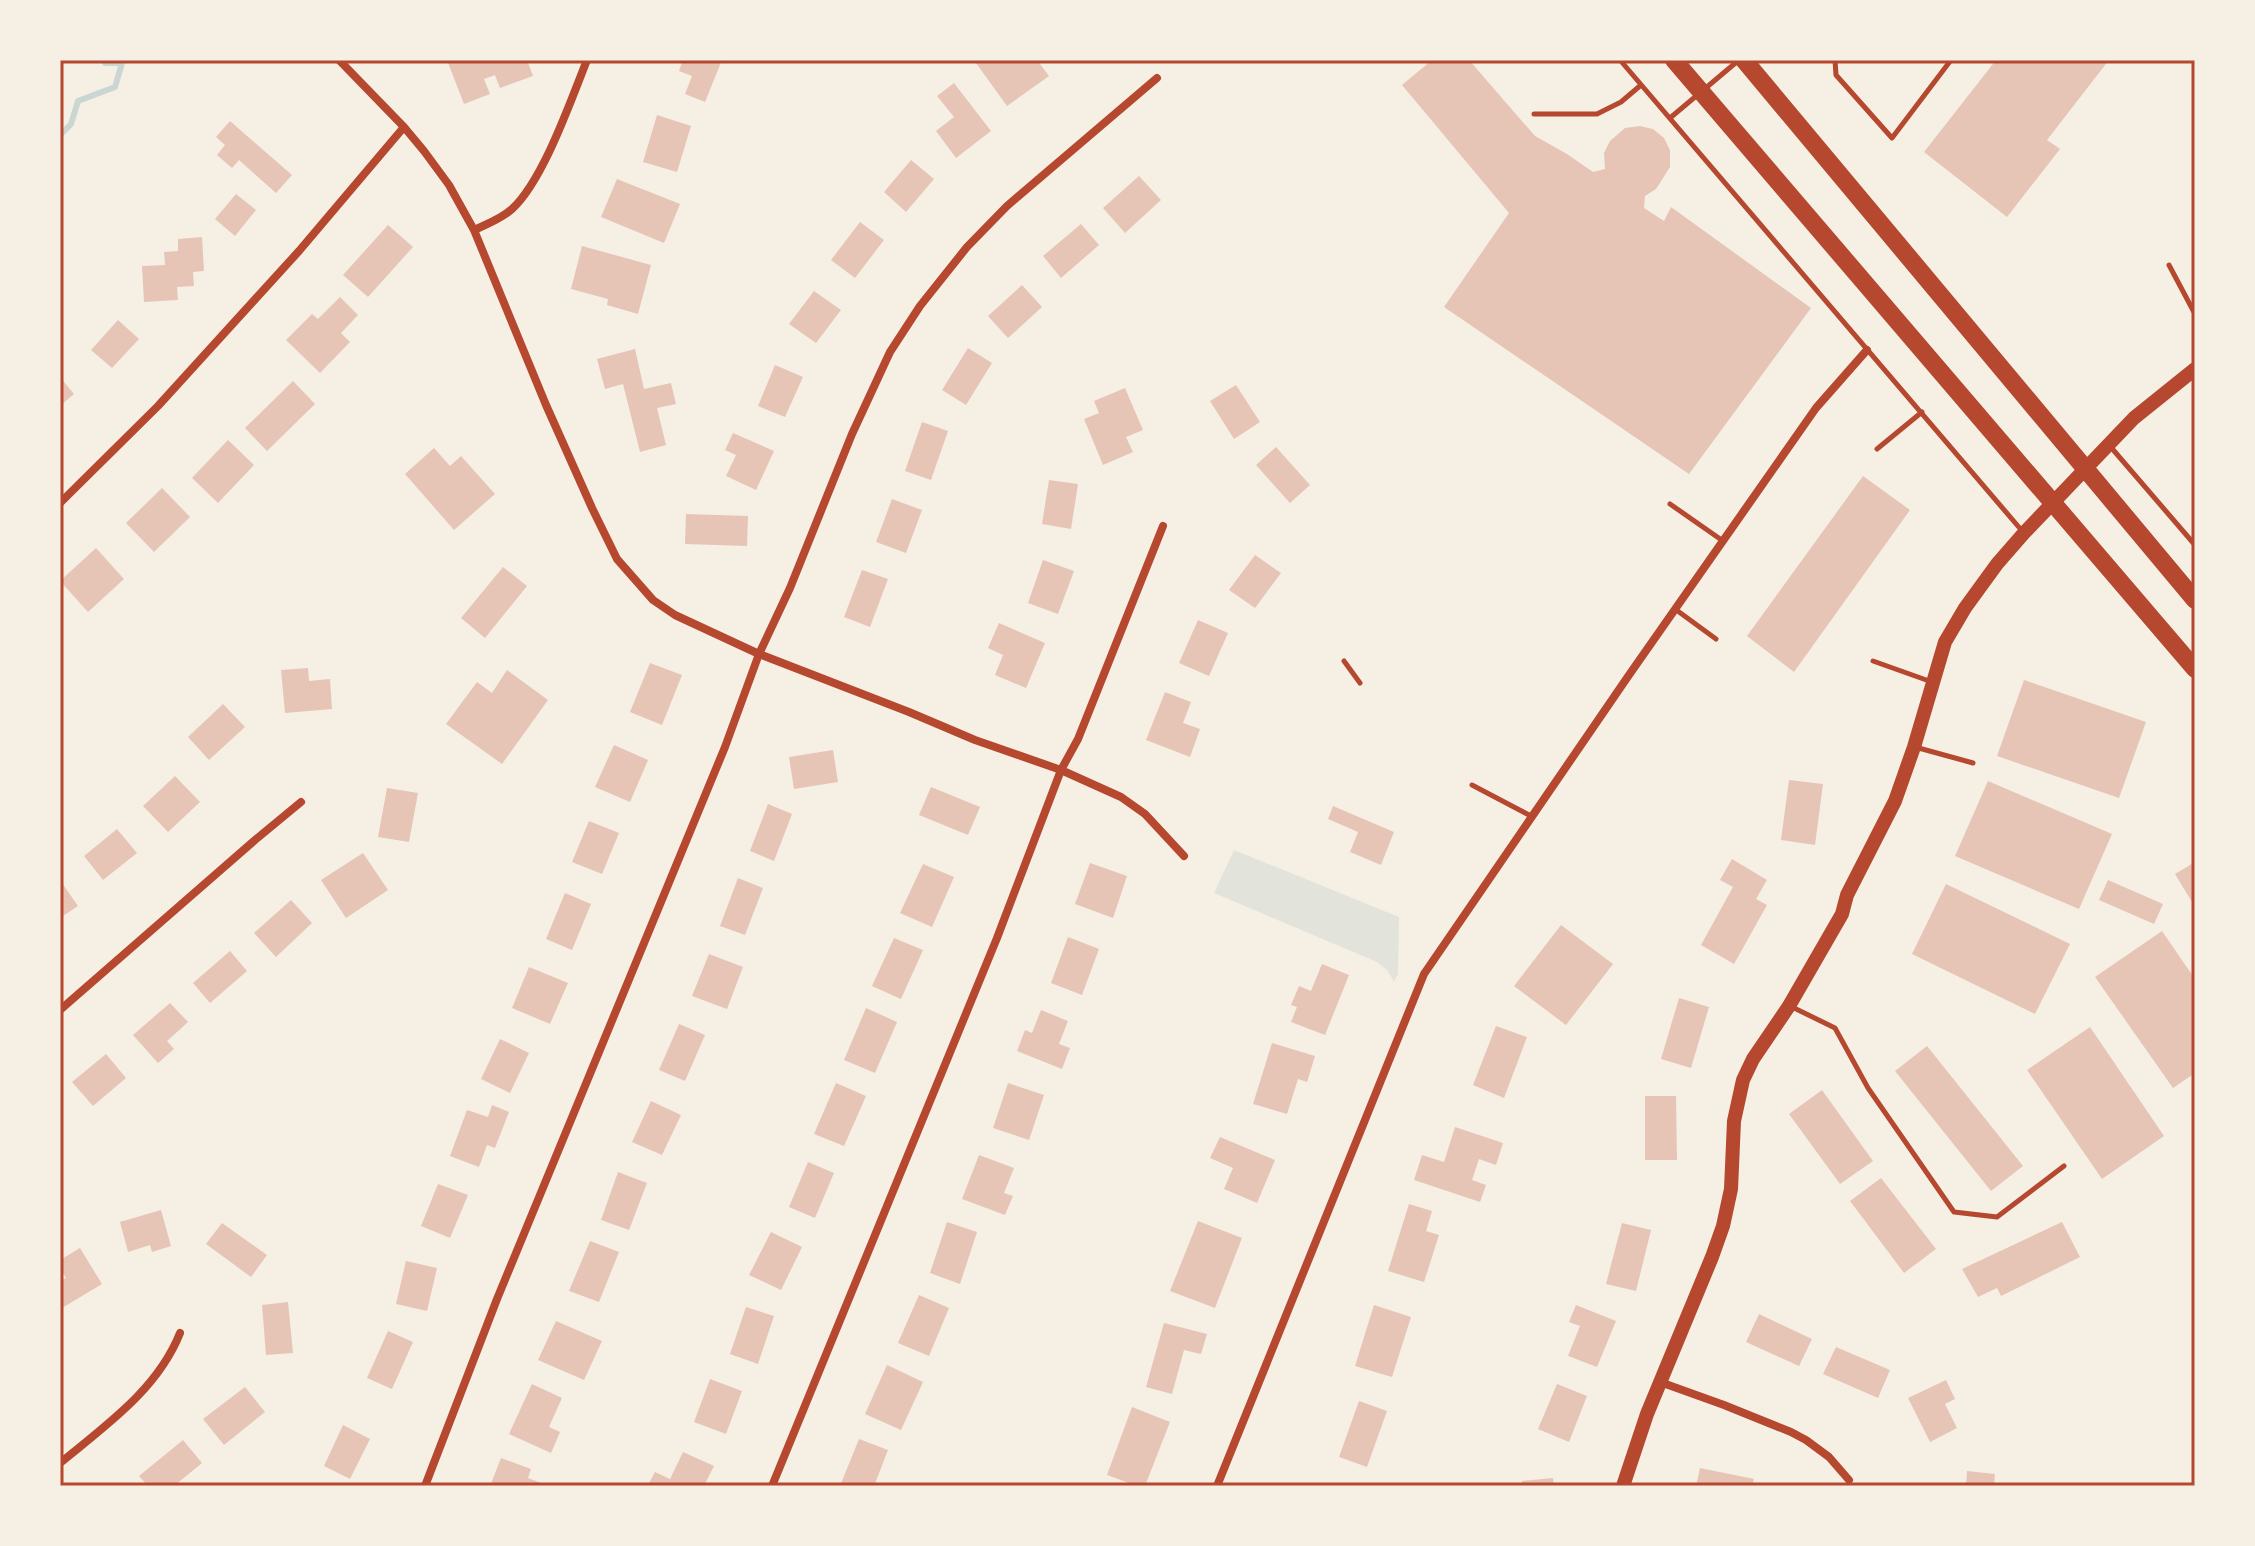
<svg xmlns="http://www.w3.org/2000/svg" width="2255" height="1546" font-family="'Sofia Sans Condensed',sans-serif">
<rect width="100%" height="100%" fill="#f6efe4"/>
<path fill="#e2e4dc" d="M 1234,850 L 1399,917 L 1398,974 L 1394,982 L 1387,970 L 1377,962 L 1214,893 Z"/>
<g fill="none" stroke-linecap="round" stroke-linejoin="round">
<path stroke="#c9d6d2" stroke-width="6" d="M 60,135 L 71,124 L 78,101 L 115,87 L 122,63 L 105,63 L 104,60"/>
</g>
<path fill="#e6c5b7" d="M 447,60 L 527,60 L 533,76 L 500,88 L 495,75 L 484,79 L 490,94 L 464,104 Z
M 683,60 L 722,60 L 705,102 L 685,94 L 692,76 L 679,71 Z
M 980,60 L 1037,60 L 1049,76 L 1007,106 L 976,63 Z
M 1432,60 L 1469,60 L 1535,136 L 1567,154 L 1593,172 L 1605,169 L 1604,153 L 1610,141 L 1625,128 L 1640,126 L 1653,129 L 1664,138 L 1670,150 L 1670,167 L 1656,189 L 1645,196 L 1644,208 L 1664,221 L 1671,207 L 1811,308 L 1689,474 L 1444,307 L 1509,213 L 1402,85 Z
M 1996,60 L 2109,60 L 2047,140 L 2060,149 L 2007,217 L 1924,152 Z
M 954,83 L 991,131 L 956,158 L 936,131 L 954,117 L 937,96 Z
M 657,115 L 691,126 L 677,172 L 643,162 Z
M 230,121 L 292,175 L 276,193 L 239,160 L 232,168 L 217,155 L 225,145 L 216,137 Z
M 911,160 L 934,179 L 906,212 L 884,192 Z
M 1139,176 L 1161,200 L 1125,233 L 1103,208 Z
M 617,179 L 680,204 L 664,243 L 601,217 Z
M 236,194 L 256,210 L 235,236 L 215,219 Z
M 860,222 L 884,240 L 855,278 L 831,260 Z
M 1081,224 L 1099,245 L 1061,278 L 1043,256 Z
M 388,225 L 413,247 L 368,297 L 343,275 Z
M 202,237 L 204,271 L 193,272 L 194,286 L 177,287 L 178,300 L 144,302 L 142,266 L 165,265 L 164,252 L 178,251 L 178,239 Z
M 582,246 L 651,265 L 638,314 L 607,305 L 608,299 L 571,289 Z
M 1022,285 L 1042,307 L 1008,338 L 988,316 Z
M 814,291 L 841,310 L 816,343 L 789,324 Z
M 340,297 L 358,315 L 341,333 L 350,342 L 320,373 L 286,340 L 312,314 L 318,319 Z
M 118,320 L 139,339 L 112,368 L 91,350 Z
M 968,348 L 992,363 L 966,405 L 942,390 Z
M 635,349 L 644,389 L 671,383 L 676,404 L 657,408 L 666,445 L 640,452 L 623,384 L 605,389 L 597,359 Z
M 775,365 L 803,377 L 785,417 L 758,406 Z
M 60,377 L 74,394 L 60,406 Z
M 293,381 L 315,404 L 267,451 L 245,428 Z
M 1236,385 L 1260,422 L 1234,439 L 1210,401 Z
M 1125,388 L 1143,430 L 1126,437 L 1133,452 L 1103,465 L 1084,419 L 1099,413 L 1094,401 Z
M 922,422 L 948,431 L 931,480 L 905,471 Z
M 733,433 L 774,451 L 756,490 L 726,476 L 736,455 L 725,450 Z
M 228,440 L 254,465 L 218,503 L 192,478 Z
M 1276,447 L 1310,485 L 1290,503 L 1256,465 Z
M 434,448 L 450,466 L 461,456 L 495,494 L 454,530 L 405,474 Z
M 1863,476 L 1910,510 L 1794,672 L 1747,636 Z
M 1049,480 L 1078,484 L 1071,529 L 1042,524 Z
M 162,488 L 190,517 L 154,552 L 126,523 Z
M 892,499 L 922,510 L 906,553 L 876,542 Z
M 686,514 L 748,516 L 747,546 L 685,544 Z
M 96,548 L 124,579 L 88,612 L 60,581 Z
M 1255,555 L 1281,573 L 1255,608 L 1229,590 Z
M 1043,560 L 1074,571 L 1058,614 L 1028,603 Z
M 503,567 L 527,586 L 485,638 L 461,618 Z
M 862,570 L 888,579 L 870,627 L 844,617 Z
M 1198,620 L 1228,633 L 1209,676 L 1179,663 Z
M 999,623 L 1045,643 L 1026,688 L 995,675 L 1003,655 L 988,648 Z
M 650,663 L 682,675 L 662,725 L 630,712 Z
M 308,668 L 309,681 L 330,679 L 332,709 L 285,713 L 281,670 Z
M 507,670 L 548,700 L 502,764 L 446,724 L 477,682 L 492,693 Z
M 2024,680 L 2146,722 L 2119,798 L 1997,756 Z
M 1165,692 L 1191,702 L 1183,723 L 1200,729 L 1190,757 L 1146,740 Z
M 223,704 L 245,727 L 209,760 L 188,737 Z
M 614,745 L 648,760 L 630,802 L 595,787 Z
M 833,750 L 838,782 L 794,789 L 789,757 Z
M 175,776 L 200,802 L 168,832 L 143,806 Z
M 1789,780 L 1823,784 L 1815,845 L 1781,840 Z
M 1988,781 L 2112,834 L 2079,909 L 1955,856 Z
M 931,787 L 980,807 L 968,835 L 919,815 Z
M 387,788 L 418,793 L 409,842 L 378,837 Z
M 768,804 L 792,814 L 774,861 L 750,851 Z
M 1333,806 L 1394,832 L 1381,865 L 1350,852 L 1358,832 L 1328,819 Z
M 589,821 L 619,833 L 602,874 L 572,862 Z
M 117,829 L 137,853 L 103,880 L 84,856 Z
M 363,853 L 388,890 L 346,918 L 321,880 Z
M 1732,859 L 1767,880 L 1756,899 L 1767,905 L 1734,964 L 1701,945 L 1733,887 L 1720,880 Z
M 2195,862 L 2195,907 L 2175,874 Z
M 1090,863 L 1127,876 L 1113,918 L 1075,904 Z
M 923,864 L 954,877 L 932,927 L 900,913 Z
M 738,878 L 763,888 L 745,935 L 720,926 Z
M 60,880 L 78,906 L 60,918 Z
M 2108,880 L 2163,904 L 2154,924 L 2099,900 Z
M 1946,884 L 2070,944 L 2035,1014 L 1912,954 Z
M 565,893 L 591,904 L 572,950 L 546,939 Z
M 291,900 L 312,923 L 276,957 L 254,933 Z
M 1561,925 L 1613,964 L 1566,1025 L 1514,986 Z
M 2162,931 L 2195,979 L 2195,1073 L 2173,1088 L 2095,977 Z
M 1068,937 L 1099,949 L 1082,995 L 1051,983 Z
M 894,938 L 923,950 L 901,999 L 872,986 Z
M 230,951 L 247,971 L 210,1003 L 193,983 Z
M 709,954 L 743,967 L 727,1009 L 692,996 Z
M 1322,964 L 1349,975 L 1325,1035 L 1291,1022 L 1297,1007 L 1291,1005 L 1299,986 L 1311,991 Z
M 529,967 L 568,983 L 550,1024 L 512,1008 Z
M 1679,998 L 1709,1007 L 1691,1068 L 1661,1059 Z
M 170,1003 L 188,1022 L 167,1041 L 174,1049 L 158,1063 L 133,1035 Z
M 866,1008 L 897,1022 L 875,1073 L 844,1060 Z
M 1041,1010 L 1068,1021 L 1059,1044 L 1070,1048 L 1062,1069 L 1017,1051 L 1025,1030 L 1032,1033 Z
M 679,1024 L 705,1035 L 685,1081 L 659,1070 Z
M 1496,1026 L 1527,1037 L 1504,1098 L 1473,1085 Z
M 2090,1027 L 2164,1136 L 2102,1179 L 2027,1070 Z
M 500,1039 L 529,1053 L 510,1093 L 481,1079 Z
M 1272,1043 L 1315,1056 L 1307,1082 L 1298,1079 L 1287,1114 L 1253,1104 Z
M 1927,1046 L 2023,1166 L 1991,1191 L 1895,1071 Z
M 106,1054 L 126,1078 L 93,1106 L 72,1082 Z
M 836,1083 L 866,1096 L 844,1146 L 814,1134 Z
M 1008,1083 L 1044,1095 L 1029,1140 L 993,1128 Z
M 1822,1090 L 1873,1161 L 1840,1184 L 1789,1114 Z
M 1645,1096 L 1676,1096 L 1677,1160 L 1645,1160 Z
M 651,1101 L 681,1115 L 662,1155 L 632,1142 Z
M 492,1105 L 509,1112 L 495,1148 L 487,1145 L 479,1167 L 450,1156 L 467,1110 L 488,1117 Z
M 1455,1127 L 1503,1143 L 1496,1165 L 1479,1159 L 1472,1180 L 1486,1185 L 1480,1202 L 1414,1180 L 1422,1155 L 1444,1162 Z
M 1220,1137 L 1275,1160 L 1257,1203 L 1224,1189 L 1233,1168 L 1210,1158 Z
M 979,1155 L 1014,1168 L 1004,1193 L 1013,1196 L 1005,1215 L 962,1199 Z
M 808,1162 L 834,1173 L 815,1218 L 789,1207 Z
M 618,1172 L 647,1183 L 629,1230 L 601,1220 Z
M 1881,1178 L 1936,1249 L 1904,1273 L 1850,1201 Z
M 438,1184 L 468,1195 L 450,1238 L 421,1226 Z
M 1409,1204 L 1432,1211 L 1426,1231 L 1439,1235 L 1424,1282 L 1388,1271 Z
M 161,1210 L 171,1246 L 152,1252 L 150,1245 L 128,1252 L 120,1222 Z
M 1198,1221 L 1242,1238 L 1215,1308 L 1170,1291 Z
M 947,1222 L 977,1232 L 960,1284 L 930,1273 Z
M 2062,1222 L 2080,1257 L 2001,1296 L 1997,1288 L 1978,1297 L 1962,1269 Z
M 222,1223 L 267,1255 L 251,1277 L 206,1244 Z
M 1622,1223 L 1651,1230 L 1636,1291 L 1606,1284 Z
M 771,1232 L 802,1247 L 781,1290 L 749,1275 Z
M 590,1241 L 619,1252 L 599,1302 L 569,1291 Z
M 80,1248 L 102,1284 L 62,1308 L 60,1281 L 66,1278 L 60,1268 L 60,1260 Z
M 406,1261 L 437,1268 L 427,1311 L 396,1304 Z
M 919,1295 L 949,1308 L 929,1356 L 898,1343 Z
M 288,1302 L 293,1353 L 266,1355 L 262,1305 Z
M 1374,1305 L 1411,1317 L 1392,1377 L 1355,1366 Z
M 1576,1305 L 1616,1321 L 1597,1367 L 1568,1356 L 1580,1326 L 1569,1322 Z
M 746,1307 L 774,1316 L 758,1364 L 730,1354 Z
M 1759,1314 L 1812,1339 L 1799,1366 L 1746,1342 Z
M 556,1321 L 602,1341 L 584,1380 L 538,1360 Z
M 1164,1323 L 1207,1334 L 1201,1354 L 1184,1350 L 1172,1394 L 1146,1387 Z
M 388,1331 L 413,1342 L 392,1389 L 367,1378 Z
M 1836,1347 L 1890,1370 L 1878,1398 L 1823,1374 Z
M 887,1365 L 923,1382 L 901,1430 L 865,1414 Z
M 710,1379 L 742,1391 L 726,1434 L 694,1422 Z
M 1946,1380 L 1955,1399 L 1945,1404 L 1957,1428 L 1930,1442 L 1908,1398 Z
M 532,1384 L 562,1398 L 549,1427 L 560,1432 L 551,1453 L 509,1434 Z
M 1557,1384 L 1587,1396 L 1569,1442 L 1538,1429 Z
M 245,1387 L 265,1412 L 224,1445 L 203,1419 Z
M 1359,1401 L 1387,1411 L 1367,1467 L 1339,1457 Z
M 1132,1407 L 1170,1422 L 1145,1486 L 1137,1486 L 1107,1475 Z
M 343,1425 L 370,1439 L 350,1479 L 324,1466 Z
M 859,1439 L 888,1450 L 874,1486 L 840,1486 Z
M 183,1440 L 202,1463 L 174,1486 L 148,1486 L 139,1476 Z
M 683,1452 L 714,1466 L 704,1486 L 648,1485 L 655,1472 L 670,1479 Z
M 501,1458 L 531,1469 L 528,1478 L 544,1484 L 543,1486 L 490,1486 Z
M 1700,1468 L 1754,1479 L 1752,1486 L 1696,1486 Z
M 1967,1471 L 1995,1474 L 1994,1486 L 1966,1486 Z
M 1553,1478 L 1554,1486 L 1522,1486 L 1522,1481 Z"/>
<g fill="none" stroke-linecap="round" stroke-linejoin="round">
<path stroke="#b5482f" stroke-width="5" d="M 1620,60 L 2023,532
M 1835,60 L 1836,75 L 1892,138 L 1951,60
M 1534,114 L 1597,114 L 1621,102 L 1641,85
M 1670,118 L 1739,60
M 2169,265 L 2195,314
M 2109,445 L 2195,545
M 1877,449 L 1922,412
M 1670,504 L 1723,541
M 1675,609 L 1716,639
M 1344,661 L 1360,683
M 1873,661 L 1932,682
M 1915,747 L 1973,763
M 1472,785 L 1531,816
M 1790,1006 L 1835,1028 L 1868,1088 L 1954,1212 L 1997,1217 L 2064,1166"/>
<path stroke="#b5482f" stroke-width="8" d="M 339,60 L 404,127 L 424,151 L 449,185 L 474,230 L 546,405 L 592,508 L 617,559 L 653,600 L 675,615 L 759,654 L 909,712 L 975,740 L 1061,770 L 1121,797 L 1145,814 L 1184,856
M 474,230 C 487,224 501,219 512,209 C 543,181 571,100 587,60
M 60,503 L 158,406 L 299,251 L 404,127
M 60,1010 L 255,840 L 301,802
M 1660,1382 L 1724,1405 L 1791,1432 L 1806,1440 L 1829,1457 L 1849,1480
M 60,1463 C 105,1426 158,1389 180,1333
M 425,1486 L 497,1299 L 725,747 L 759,654 L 790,588 L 852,434 L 890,352 L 920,306 L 967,247 L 1007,206 L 1157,78
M 772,1486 L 997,938 L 1061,770 L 1078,739 L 1163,526
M 1217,1486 L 1424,974 L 1629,675 L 1816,408 L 1867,350"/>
<path stroke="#b5482f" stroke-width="14" d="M 1623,1486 L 1647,1414 L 1712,1257 L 1723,1226 L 1731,1189 L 1734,1121 L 1743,1080 L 1753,1059 L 1789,1006 L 1842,914 L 1847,895 L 1895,801 L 1914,747 L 1945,642 L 1965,608 L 1997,564 L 2024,533 L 2134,418 L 2195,369"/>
<path stroke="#b5482f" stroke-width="18" d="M 1674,60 L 2195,669
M 1744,60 L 2195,600"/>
</g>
<rect width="2255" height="1546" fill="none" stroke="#f6efe4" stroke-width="124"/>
<rect x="62" y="62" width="2131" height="1422" fill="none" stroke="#b5482f" stroke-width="3"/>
</svg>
